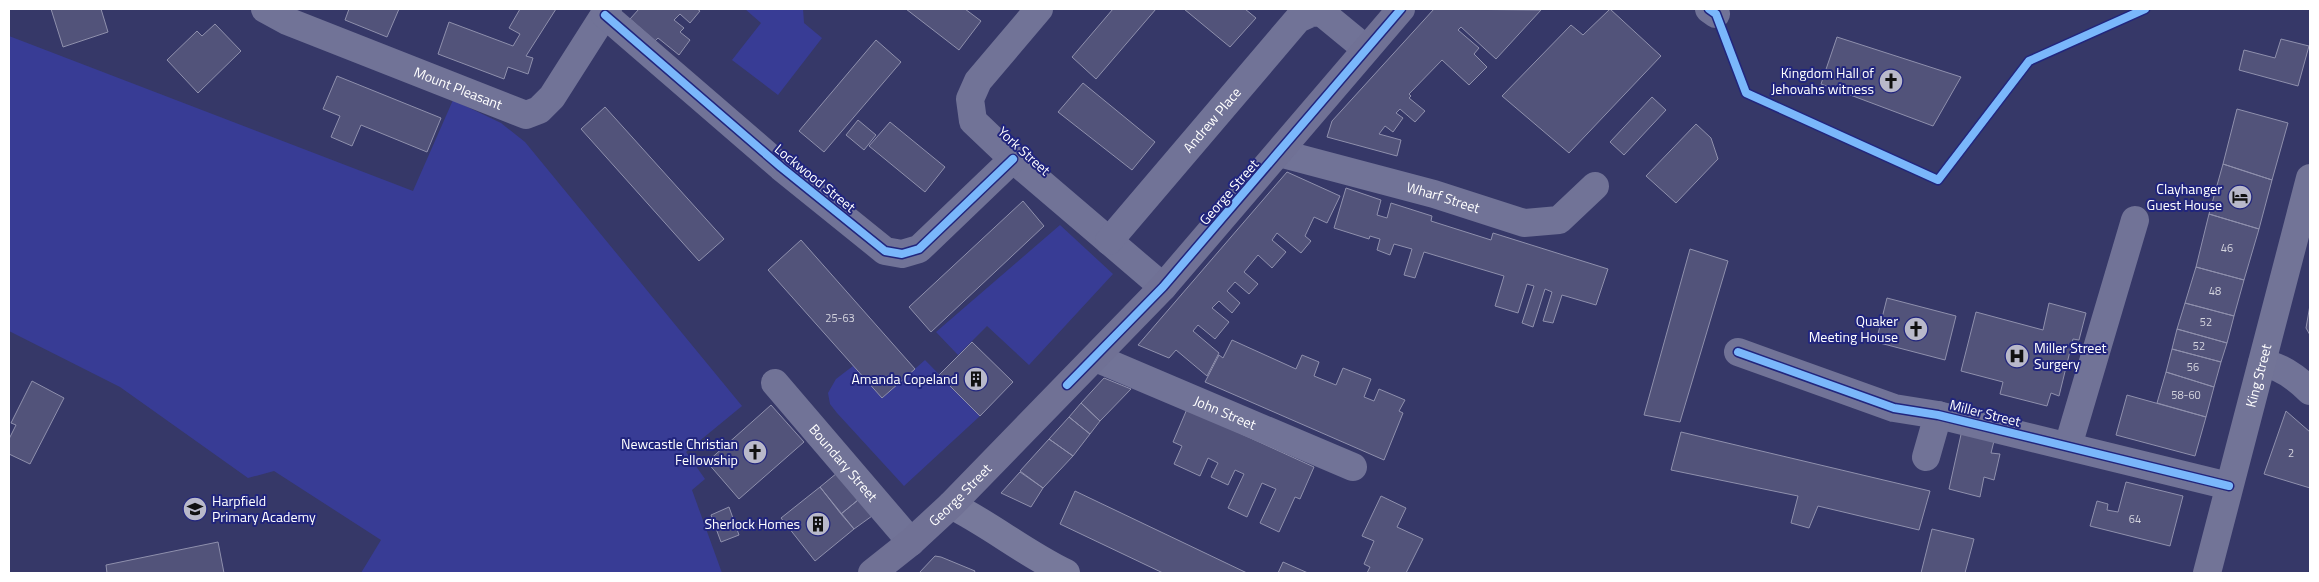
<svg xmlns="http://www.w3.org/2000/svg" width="2319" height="582" font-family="'Titillium Web',sans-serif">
<rect width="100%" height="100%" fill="#363868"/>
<path fill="#383c95" d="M 745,9 L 803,9 L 804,23 L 822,38 L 778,95 L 732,60 L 761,23 Z
M 9,36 L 413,191 L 453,100 L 501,123 L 525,142 L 742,406 L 686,452 L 705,479 L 692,490 L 722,573 L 361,573 L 381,540 L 274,471 L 248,478 L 120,387 L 9,331 Z
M 1060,225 L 1113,274 L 1029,365 L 987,326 L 958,355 L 936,332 Z
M 925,360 L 980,416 L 904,486 L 837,413 L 830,404 L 828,393 L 836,379 L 853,366 L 882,398 Z"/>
<path fill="#52537a" stroke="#8f90ad" d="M 51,9 L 101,9 L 108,32 L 63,47 Z
M 349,9 L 399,9 L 387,37 L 345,20 Z
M 520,9 L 556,9 L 526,56 L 533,58 L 528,74 L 508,67 L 504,79 L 438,54 L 449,22 L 513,46 L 520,34 L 509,28 Z
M 639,9 L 697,9 L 700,11 L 690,23 L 680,14 L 674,20 L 684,28 L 680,32 L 690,40 L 679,55 L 658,38 L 655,41 L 630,19 Z
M 906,9 L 965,9 L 981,21 L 959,50 Z
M 1113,9 L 1156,9 L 1096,79 L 1072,57 Z
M 1184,9 L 1245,9 L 1256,18 L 1230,47 Z
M 1434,9 L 1541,10 L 1496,59 L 1461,27 L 1458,30 L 1479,48 L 1474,54 L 1487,67 L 1469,85 L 1442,60 L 1409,94 L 1411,96 L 1409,98 L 1425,111 L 1415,122 L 1400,109 L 1396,113 L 1403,118 L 1393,132 L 1385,126 L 1379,134 L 1401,140 L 1397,156 L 1327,137 L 1332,121 Z
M 1610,9 L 1661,56 L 1569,153 L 1502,96 L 1571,25 L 1583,35 Z
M 215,24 L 241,51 L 198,93 L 167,60 L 197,31 L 202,36 Z
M 1837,37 L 1961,77 L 1933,126 L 1821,84 Z
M 2281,39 L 2309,46 L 2298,86 L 2239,70 L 2244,50 L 2275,58 Z
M 876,40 L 901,62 L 824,152 L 799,131 Z
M 337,76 L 441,118 L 427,152 L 361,125 L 352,146 L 331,137 L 340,116 L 323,109 Z
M 1083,83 L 1155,142 L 1132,170 L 1058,112 Z
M 1652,97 L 1666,110 L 1624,155 L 1610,142 Z
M 605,107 L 724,239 L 699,261 L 581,129 Z
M 2237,109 L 2288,123 L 2272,180 L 2223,164 Z
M 858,120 L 876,135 L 864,150 L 846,135 Z
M 890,122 L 945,167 L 925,192 L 869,146 Z
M 1696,124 L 1711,138 L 1718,159 L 1676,203 L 1646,176 Z
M 2223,164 L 2272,180 L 2259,229 L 2209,214 Z
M 1287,172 L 1340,196 L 1327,223 L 1314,217 L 1305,236 L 1311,241 L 1301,253 L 1277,233 L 1272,240 L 1286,252 L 1272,268 L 1258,255 L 1244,272 L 1258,284 L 1249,294 L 1235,282 L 1227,291 L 1240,303 L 1232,313 L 1219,301 L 1212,308 L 1229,322 L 1215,339 L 1198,325 L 1193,331 L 1219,353 L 1207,376 L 1176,350 L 1169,358 L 1138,345 Z
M 1346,188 L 1381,200 L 1377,215 L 1387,218 L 1391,203 L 1432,216 L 1431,221 L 1491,240 L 1493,233 L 1608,269 L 1596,305 L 1562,295 L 1553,323 L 1543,321 L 1552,292 L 1545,289 L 1533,327 L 1522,323 L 1534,286 L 1527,284 L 1518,313 L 1495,306 L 1504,276 L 1424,252 L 1415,278 L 1404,275 L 1412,249 L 1394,244 L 1390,255 L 1377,250 L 1380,239 L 1370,236 L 1369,239 L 1334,228 Z
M 1023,201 L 1044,226 L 931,332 L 909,307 Z
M 2209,214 L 2259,229 L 2244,280 L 2196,267 Z
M 801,240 L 915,369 L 882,398 L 768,270 Z
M 1690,249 L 1728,261 L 1680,422 L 1644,415 Z
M 2196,267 L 2244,280 L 2234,316 L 2185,303 Z
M 1887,298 L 1956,316 L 1945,360 L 1876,342 Z
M 2049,303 L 2086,313 L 2079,340 L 2073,339 L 2059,396 L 2051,393 L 2047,406 L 2000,394 L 2003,382 L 1961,371 L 1976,312 L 2043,330 Z
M 2185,303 L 2234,316 L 2227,343 L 2177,329 Z
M 2310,305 L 2310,335 L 2306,328 Z
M 2177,329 L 2227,343 L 2221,362 L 2172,349 Z
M 1232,340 L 1296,369 L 1302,355 L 1319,362 L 1314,376 L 1336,385 L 1343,368 L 1371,379 L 1364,397 L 1374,401 L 1379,389 L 1405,400 L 1399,411 L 1403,413 L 1384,460 L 1205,382 L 1219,355 L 1223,358 Z
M 972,342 L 1013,382 L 980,416 L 939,375 Z
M 2172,349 L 2221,362 L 2214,387 L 2166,372 Z
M 2166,372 L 2214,387 L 2206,417 L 2157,403 Z
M 1104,378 L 1131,389 L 1100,421 L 1081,403 Z
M 32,381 L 64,398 L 30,464 L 9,454 L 9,439 L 16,425 L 11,423 Z
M 2127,395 L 2206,417 L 2195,456 L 2116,435 Z
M 1081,403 L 1100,421 L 1090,434 L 1069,417 Z
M 771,405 L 804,442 L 739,499 L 707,462 Z
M 1187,409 L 1314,467 L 1300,499 L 1295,497 L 1279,532 L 1260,523 L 1276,489 L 1262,483 L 1247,517 L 1228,508 L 1244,474 L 1235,470 L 1228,485 L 1211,477 L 1218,463 L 1208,458 L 1200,476 L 1174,464 L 1182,446 L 1173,442 Z
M 2286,411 L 2310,432 L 2310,488 L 2264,474 Z
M 1069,417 L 1090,434 L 1073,456 L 1049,439 Z
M 1962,430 L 1995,437 L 1991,453 L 2000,454 L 1994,480 L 1984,477 L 1980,497 L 1949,489 Z
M 1681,432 L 1930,491 L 1919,530 L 1818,506 L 1809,528 L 1791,523 L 1798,496 L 1671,470 Z
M 1049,439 L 1073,456 L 1043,488 L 1020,471 Z
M 1020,472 L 1043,488 L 1031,507 L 1001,493 Z
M 837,473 L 858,500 L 841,514 L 820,487 Z
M 2126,482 L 2183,496 L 2170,546 L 2090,526 L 2097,501 L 2108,504 L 2107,510 L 2118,512 Z
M 820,487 L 854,529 L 815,561 L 781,518 Z
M 1075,491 L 1247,573 L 1163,573 L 1060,524 Z
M 1381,496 L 1406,508 L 1397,527 L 1423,539 L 1406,573 L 1367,573 L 1370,567 L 1364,564 L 1374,541 L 1362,536 Z
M 858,500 L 872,516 L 854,529 L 841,514 Z
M 729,507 L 739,535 L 721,542 L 711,515 Z
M 1932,529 L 1974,539 L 1965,573 L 1921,573 Z
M 218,542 L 224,573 L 107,573 L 106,565 Z
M 935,556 L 941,557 L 975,571 L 974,573 L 919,573 Z
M 1283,562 L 1308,573 L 1278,573 Z"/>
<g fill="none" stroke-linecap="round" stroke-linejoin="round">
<g stroke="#717397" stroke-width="28">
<path id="s1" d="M 265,9 L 287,21 L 526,115 L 539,110 L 552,97 L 608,9"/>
<path d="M 1039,9 L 978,81 L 970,99 L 973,121 L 1013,159 L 1163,287"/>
<path d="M 1709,9 L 1716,14"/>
<path d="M 605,15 L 781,167 L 885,251 L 902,254 L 919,249 L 1013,159"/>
<path id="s2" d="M 1279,153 L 1434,194 L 1524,223 L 1559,220 L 1595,186"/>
<path id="s3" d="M 1109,241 L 1298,19 L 1311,13 L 1321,12 L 1366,49"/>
<path d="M 1738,352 L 1894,408 L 1938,415 L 2229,486"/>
<path id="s4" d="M 1096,358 L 1353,467"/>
<path d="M 2262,363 C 2281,366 2297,378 2310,391"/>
<path id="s5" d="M 775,383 L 911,542"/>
<path d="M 2068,446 L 2135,220"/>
<path d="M 1926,457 L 1938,415"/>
</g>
<path stroke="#77799b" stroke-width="28" d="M 951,505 C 991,525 1026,554 1066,573"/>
<path stroke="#707195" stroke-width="28" id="s6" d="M 872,573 L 911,542 L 951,505 L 1163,287 L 1401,9"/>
<path stroke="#727497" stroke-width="28" id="s7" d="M 2207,573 L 2310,178"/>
<g stroke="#21257d" stroke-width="11">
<path id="cycleway" d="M 1709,9 L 1716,14 L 1746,93 L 1938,180 L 2029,61 L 2145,9
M 605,15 L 781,167 L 885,251 L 902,254 L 919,249 L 1013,159
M 1738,352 L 1894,408 L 1938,415 L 2229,486
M 1067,385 L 1163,287 L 1401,9"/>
</g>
<use href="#cycleway" stroke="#7ab7fb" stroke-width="8"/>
</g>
<defs>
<g id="church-disc" transform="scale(1.25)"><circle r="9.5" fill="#b9b9ca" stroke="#21257d"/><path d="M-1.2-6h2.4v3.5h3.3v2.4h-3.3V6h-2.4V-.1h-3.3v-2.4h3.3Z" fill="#111"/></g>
<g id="hotel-disc" transform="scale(1.25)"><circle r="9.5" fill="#b9b9ca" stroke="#21257d"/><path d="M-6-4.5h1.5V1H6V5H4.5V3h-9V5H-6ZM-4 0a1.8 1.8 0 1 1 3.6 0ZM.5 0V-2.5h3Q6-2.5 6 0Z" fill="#111"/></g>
<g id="hospital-disc" transform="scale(1.25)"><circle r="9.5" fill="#b9b9ca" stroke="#21257d"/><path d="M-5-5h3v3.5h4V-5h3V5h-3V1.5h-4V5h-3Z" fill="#111"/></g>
<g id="building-disc" transform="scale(1.25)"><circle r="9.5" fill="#b9b9ca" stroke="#21257d"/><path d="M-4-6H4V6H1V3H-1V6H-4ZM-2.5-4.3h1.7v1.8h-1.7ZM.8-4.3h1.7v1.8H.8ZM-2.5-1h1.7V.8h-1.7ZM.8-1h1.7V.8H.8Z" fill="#111"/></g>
<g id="school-disc" transform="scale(1.25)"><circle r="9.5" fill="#b9b9ca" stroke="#21257d"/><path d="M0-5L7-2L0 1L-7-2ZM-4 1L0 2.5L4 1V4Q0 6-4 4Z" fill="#111"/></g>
</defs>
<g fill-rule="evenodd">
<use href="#church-disc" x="1891" y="81"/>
<use href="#hotel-disc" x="2240" y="197"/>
<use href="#church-disc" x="1916" y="329"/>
<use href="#hospital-disc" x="2017" y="356"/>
<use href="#building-disc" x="976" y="379"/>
<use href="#church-disc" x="755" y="452"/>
<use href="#school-disc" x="195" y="509"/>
<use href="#building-disc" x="818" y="524"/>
</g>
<g text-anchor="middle" stroke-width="4" stroke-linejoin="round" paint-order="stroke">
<g font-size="11" fill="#d4d4de">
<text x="2227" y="252">46</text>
<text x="2215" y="295">48</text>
<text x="840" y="322">25-63</text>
<text x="2206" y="326">52</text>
<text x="2199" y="350">52</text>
<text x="2193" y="371">56</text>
<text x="2186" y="399">58-60</text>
<text x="2291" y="457">2</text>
<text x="2135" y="523">64</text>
</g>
<g font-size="14" fill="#fff" stroke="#21257d" text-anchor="end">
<text x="1874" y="78">Kingdom Hall of<tspan x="1874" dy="16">Jehovahs witness</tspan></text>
<text x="2222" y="194">Clayhanger<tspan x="2222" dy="16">Guest House</tspan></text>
<text x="1898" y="326">Quaker<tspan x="1898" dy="16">Meeting House</tspan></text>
<text x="2034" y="353" text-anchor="start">Miller Street<tspan x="2034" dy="16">Surgery</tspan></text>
<text x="958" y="384">Amanda Copeland</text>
<text x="738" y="449">Newcastle Christian<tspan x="738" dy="16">Fellowship</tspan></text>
<text x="212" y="506" text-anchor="start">Harpfield<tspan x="212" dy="16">Primary Academy</tspan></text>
<text x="800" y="529">Sherlock Homes</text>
</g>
<g font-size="14" fill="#fff" stroke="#21257d">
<text dy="5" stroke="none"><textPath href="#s1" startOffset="209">Mount Pleasant</textPath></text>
<text dy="5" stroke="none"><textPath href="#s3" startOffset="159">Andrew Place</textPath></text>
<text transform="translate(1024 151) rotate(42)" y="5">York Street</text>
<text transform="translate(815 178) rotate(39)" y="5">Lockwood Street</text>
<text transform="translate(1229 192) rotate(-49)" y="5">George Street</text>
<text dy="5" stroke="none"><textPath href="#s2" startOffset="170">Wharf Street</textPath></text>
<text dy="5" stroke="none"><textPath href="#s7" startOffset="204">King Street</textPath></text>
<text dy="5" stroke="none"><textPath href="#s4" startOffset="140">John Street</textPath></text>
<text transform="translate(1985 413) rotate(14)" y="5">Miller Street</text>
<text dy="5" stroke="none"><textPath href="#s5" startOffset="105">Boundary Street</textPath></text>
<text dy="5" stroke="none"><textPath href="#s6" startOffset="118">George Street</textPath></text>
</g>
</g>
<rect width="2319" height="582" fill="none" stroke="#ffffff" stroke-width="20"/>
</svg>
